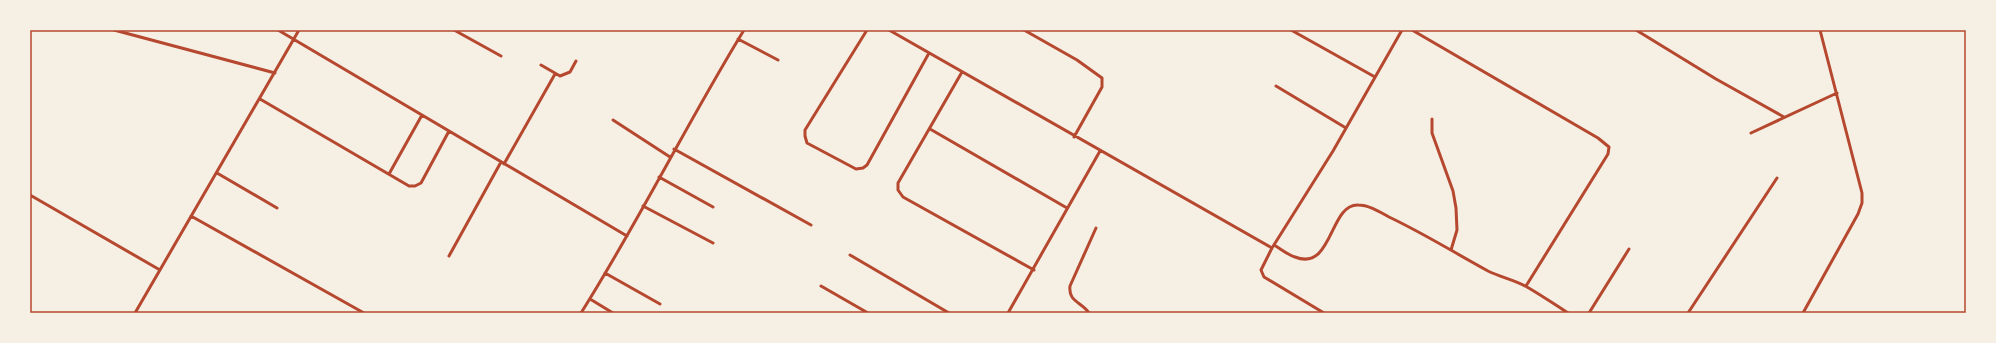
<svg xmlns="http://www.w3.org/2000/svg" width="1996" height="343" font-family="'Open Sans',sans-serif">
<rect width="100%" height="100%" fill="#f6efe4"/>
<g fill="none" stroke-linecap="round" stroke-linejoin="round">
<path stroke="#b5482f" stroke-width="3" d="M 114,30 L 275,73
M 278,30 L 627,236
M 454,30 L 501,56
M 867,30 L 805,130 L 805,136 L 807,143 L 856,169 L 863,168 L 867,165 L 929,53
M 889,30 L 1272,248
M 1024,30 L 1077,60 L 1102,78 L 1102,87 L 1074,137
M 1291,30 L 1375,77
M 1412,30 L 1598,138 L 1609,147 L 1608,154 L 1526,286
M 1636,30 L 1716,79 L 1784,117
M 738,39 L 778,60
M 541,65 L 560,76 L 570,72 L 576,61
M 962,72 L 898,183 L 898,190 L 903,197 L 1034,270
M 1276,86 L 1346,128
M 260,99 L 409,186 L 415,186 L 421,183 L 449,131
M 1432,119 L 1432,133 L 1453,191 L 1456,208 L 1457,230 L 1451,250
M 613,120 L 670,157
M 930,129 L 1067,208
M 1751,133 L 1837,93
M 674,149 L 811,225
M 504,164 L 555,74
M 217,173 L 277,208
M 389,174 L 422,115
M 659,177 L 713,207
M 30,195 L 160,270
M 643,206 L 713,243
M 191,216 L 364,313
M 1274,245 C 1281,249 1288,255 1295,257 C 1333,272 1329,204 1358,205 C 1369,205 1380,212 1389,217 C 1423,233 1455,253 1488,271 C 1500,277 1515,280 1527,287 C 1541,295 1554,304 1568,313
M 850,255 L 949,313
M 449,256 L 501,162
M 605,273 L 660,304
M 821,286 L 868,313
M 590,299 L 613,313
M 135,313 L 299,30
M 581,313 C 639,221 687,123 744,30
M 1008,313 L 1100,151
M 1089,313 C 1082,302 1068,302 1070,286 L 1096,228
M 1324,313 L 1264,277 L 1261,270 L 1272,248 L 1333,151 L 1402,30
M 1589,313 L 1629,249
M 1688,313 L 1777,178
M 1803,313 L 1858,214 L 1862,203 L 1862,193 L 1820,30"/>
</g>
<rect width="1996" height="343" fill="none" stroke="#f6efe4" stroke-width="62"/>
<rect x="31" y="31" width="1934" height="281" fill="none" stroke="#b5482f" stroke-width="1.5"/>
</svg>
